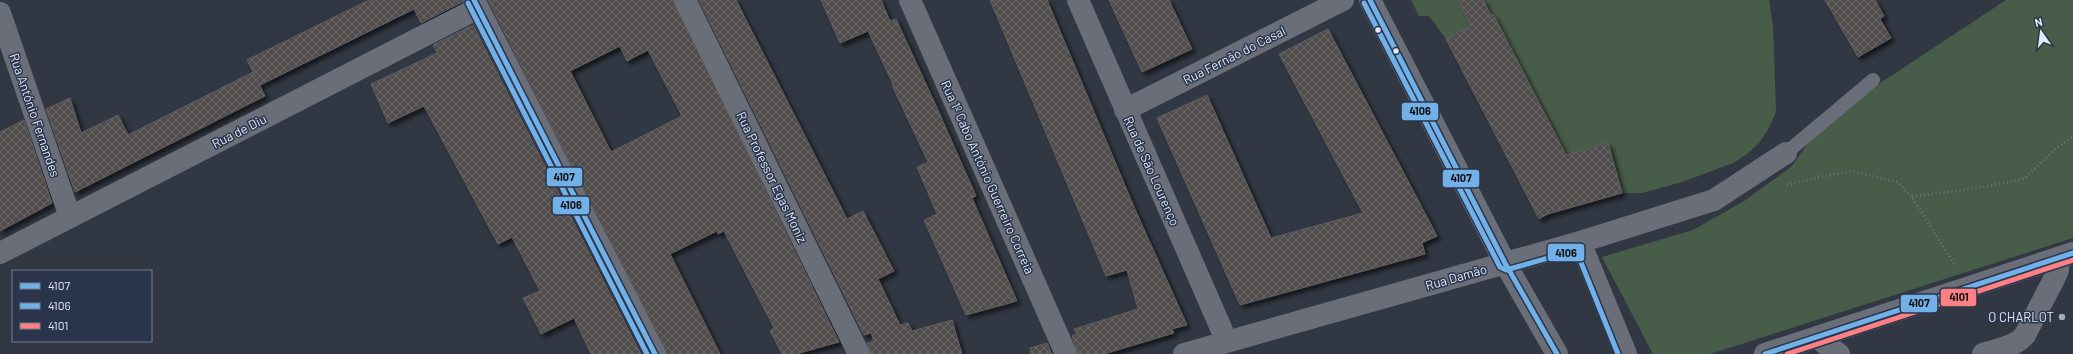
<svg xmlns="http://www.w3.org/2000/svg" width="2073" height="354" font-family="Barlow,sans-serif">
<defs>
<pattern id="building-cross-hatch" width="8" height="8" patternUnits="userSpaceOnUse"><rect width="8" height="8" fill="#514d4e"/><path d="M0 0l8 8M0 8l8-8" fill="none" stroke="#6a6768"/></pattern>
<filter id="shadow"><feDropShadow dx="3.5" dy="3.5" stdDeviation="2" flood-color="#0009"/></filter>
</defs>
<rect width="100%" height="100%" fill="#323843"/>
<path fill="#485d49" d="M 1411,0 L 1769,0 L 1773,26 L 1776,112 L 1769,128 L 1759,143 L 1747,154 L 1733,163 L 1682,182 L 1642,193 L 1622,193 L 1608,143 L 1565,155 L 1493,15 L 1446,39 L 1429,16 L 1419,16 Z
M 2006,0 L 2073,0 L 2073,238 L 1710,354 L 1653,354 L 1602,257 L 1693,230 L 1744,201 L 1791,167 L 1809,142 L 1876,86 Z"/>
<path fill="url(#building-cross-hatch)" stroke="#5f5d5e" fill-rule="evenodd" filter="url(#shadow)" d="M 369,0 L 462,0 L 462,2 L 421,23 L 414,9 L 260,85 L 247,60 Z
M 488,0 L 673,0 L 839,342 L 796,354 L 782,354 L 770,331 L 774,328 L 724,231 L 718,234 L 717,231 L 670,254 L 720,354 L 667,354 ZM 620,46 L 627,61 L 648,50 L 682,116 L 611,152 L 570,71 Z
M 699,0 L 736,0 L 847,219 L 863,211 L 894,271 L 878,279 L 900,325 L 908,323 L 912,331 L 952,320 L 962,354 L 871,354 L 867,343 L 874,341 L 871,333 L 864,335 Z
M 821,0 L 881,0 L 890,21 L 896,19 L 938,110 L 976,196 L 972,198 L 1017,301 L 966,315 L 924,220 L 937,214 L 917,167 L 928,162 L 892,85 L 893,84 L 868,31 L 840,43 Z
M 990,0 L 1047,0 L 1134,207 L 1187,325 L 1172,329 L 1174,333 L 1104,354 L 1078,354 L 1072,336 L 1077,334 L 1074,329 L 1138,309 L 1127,270 L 1106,276 Z
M 1109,0 L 1169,0 L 1192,49 L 1142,72 Z
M 1458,0 L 1483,0 L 1491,15 L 1493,14 L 1566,155 L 1608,143 L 1622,193 L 1548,214 L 1539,219 L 1446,39 L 1471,26 Z
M 1825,0 L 1875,0 L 1884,16 L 1880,19 L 1891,38 L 1858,57 Z
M 473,25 L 641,354 L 591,354 L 574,318 L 541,334 L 523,298 L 540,291 L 512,237 L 498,244 L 424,106 L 388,123 L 371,84 L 437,53 L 433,45 Z
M 1328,29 L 1437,236 L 1422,243 L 1425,254 L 1240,305 L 1157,118 L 1207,95 L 1271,238 L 1363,213 L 1279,54 Z
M 253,72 L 265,96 L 75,192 L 46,109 L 70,98 L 81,133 L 118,115 L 128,135 Z
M 24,120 L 52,203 L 0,231 L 0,132 Z
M 1047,343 L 1052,354 L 1031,354 L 1030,348 Z"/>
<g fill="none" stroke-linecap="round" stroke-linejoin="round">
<path stroke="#6f747c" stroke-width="2.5" stroke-dasharray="1 3" stroke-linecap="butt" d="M 1787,185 L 1819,177 L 1852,171 L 1897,182 L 1912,197 L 1954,264
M 1912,197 L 1989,186 L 2024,179 L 2054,150 L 2073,136"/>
<path stroke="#6a6e78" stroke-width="14" d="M 1786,153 L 1873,80"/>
<path stroke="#6a6e78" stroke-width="22" d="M 474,0 L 655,354
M 685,0 L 859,354
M 910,0 L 1066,354
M 1078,0 L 1227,342
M 1370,0 L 1505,263 L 1557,354
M 0,13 L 70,217
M 1125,110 L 1343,0
M 1580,242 L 1626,354
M 0,253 L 478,8
M 1819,336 L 1824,343 L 1839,354
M 1184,354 L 1580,242 L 1714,200 L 1786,153
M 1765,354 L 2073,253
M 1983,354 C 1998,349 2015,347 2025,335 L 2054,279 L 2058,270 L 2059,258"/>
<g stroke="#2a354b" stroke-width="8">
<path id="bus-1" d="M 474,0 L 655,354
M 1370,0 L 1505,263 L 1557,354
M 1765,354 L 2073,253"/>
</g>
<g stroke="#2a354b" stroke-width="8">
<path id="bus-2" d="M 468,3 L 647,354
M 1364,3 L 1500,267 L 1506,270 L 1576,250 L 1618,354"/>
</g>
<g stroke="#2a354b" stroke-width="8">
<path id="bus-3" d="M 1787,354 L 2073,260"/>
</g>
<use href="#bus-1" stroke="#72b0e8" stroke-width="5"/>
<use href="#bus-2" stroke="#72b0e8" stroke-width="5"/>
<use href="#bus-3" stroke="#ff8084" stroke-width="5"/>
</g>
<g fill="#e2e9f8" stroke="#2a354b" stroke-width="1.5">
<circle cx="1378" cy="30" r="3.5"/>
<circle cx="1396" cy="51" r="3.5"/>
</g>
<circle fill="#a4abb9" stroke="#2a354b" stroke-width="1.5" cx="2062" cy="317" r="4"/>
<g text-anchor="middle" stroke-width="3" stroke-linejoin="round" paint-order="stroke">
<g font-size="13" fill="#e2e9f8" stroke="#2a354b">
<text transform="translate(1234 55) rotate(-27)" y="5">Rua Fernão do Casal</text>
<text transform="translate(35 115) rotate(71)" y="5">Rua António Fernandes</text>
<text transform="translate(239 131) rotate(-27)" y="5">Rua de Diu</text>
<text transform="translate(1152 171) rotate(66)" y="5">Rua de São Lourenço</text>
<text transform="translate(772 177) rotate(64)" y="5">Rua Professor Egas Moniz</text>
<text transform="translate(988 177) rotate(66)" y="5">Rua 1º Cabo António Guerreiro Correia</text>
<text transform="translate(1456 277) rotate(-16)" y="5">Rua Damão</text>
</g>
<g font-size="13" fill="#e2e9f8" stroke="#2a354b" text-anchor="end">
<text x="2054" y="322">O CHARLOT</text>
</g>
</g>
<g stroke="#2a354b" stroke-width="1.5">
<rect x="1401" y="102" width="38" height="19" rx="4" fill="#72b0e8"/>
<rect x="546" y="167" width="37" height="20" rx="4" fill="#72b0e8"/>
<rect x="1442" y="169" width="38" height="19" rx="4" fill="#72b0e8"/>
<rect x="552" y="196" width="38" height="19" rx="4" fill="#72b0e8"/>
<rect x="1547" y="243" width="38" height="19" rx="4" fill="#72b0e8"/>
<rect x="1940" y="288" width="37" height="19" rx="4" fill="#ff8084"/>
<rect x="1900" y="294" width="38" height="19" rx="4" fill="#72b0e8"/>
</g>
<g font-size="11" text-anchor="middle" font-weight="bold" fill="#111">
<text x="1420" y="115">4106</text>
<text x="564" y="181">4107</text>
<text x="1461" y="182">4107</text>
<text x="571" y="209">4106</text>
<text x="1566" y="257">4106</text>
<text x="1959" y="301">4101</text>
<text x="1919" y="307">4107</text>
</g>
<rect x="12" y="270" width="140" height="72" fill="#2a354b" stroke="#747d90"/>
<rect x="20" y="283" width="20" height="6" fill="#72b0e8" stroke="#747d90"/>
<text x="48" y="290" font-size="12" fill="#e2e9f8">4107</text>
<rect x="20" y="303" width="20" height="6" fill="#72b0e8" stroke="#747d90"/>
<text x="48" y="310" font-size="12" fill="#e2e9f8">4106</text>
<rect x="20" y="323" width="20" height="6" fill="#ff8084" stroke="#747d90"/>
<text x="48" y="330" font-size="12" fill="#e2e9f8">4101</text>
<g transform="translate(2041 32) rotate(346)" stroke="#2a354b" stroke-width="3" paint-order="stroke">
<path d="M0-3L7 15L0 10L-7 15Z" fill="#e2e9f8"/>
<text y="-6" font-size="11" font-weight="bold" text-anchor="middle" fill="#e2e9f8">N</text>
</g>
</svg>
